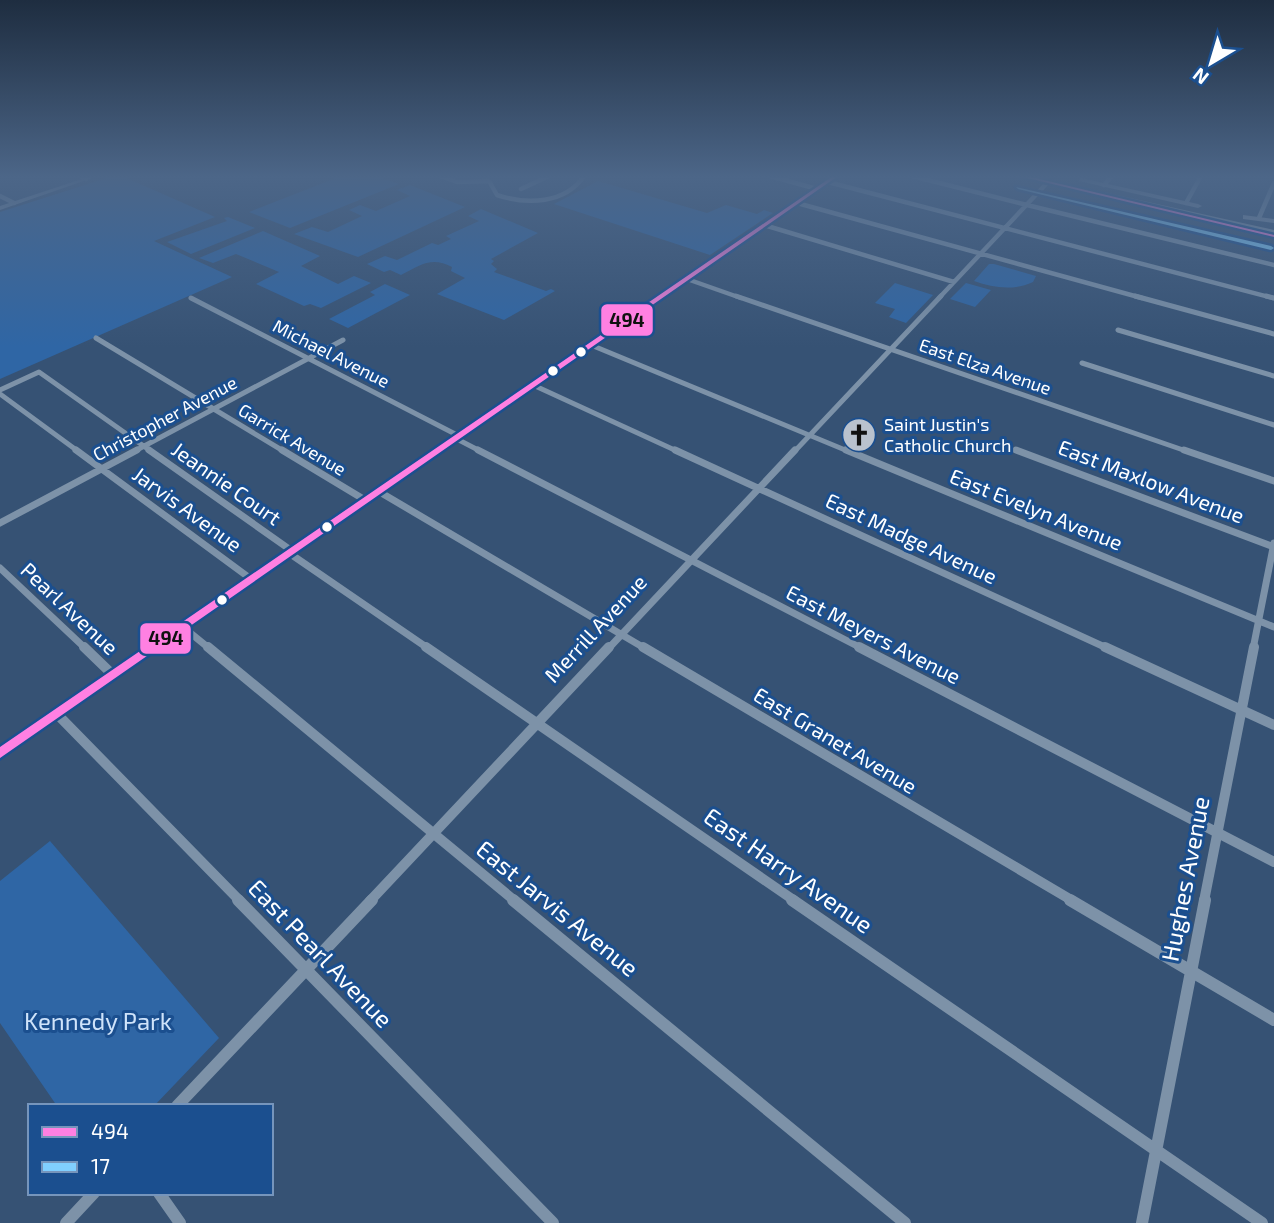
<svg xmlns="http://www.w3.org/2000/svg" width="1274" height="1223" font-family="'Exo 2',sans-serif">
<rect width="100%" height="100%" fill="#365274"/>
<path fill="#2f66a5" d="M 113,176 L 122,176 L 215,217 L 154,241 L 232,277 L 0,379 L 0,212 Z
M 341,176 L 376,176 L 399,184 L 290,228 L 249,212 Z
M 598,181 L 707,213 L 726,205 L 757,214 L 764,210 L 773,213 L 710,255 L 554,204 Z
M 410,185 L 465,207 L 358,257 L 294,234 L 312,227 L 328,232 L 362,216 L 349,210 L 360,205 L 376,211 L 410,196 L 397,190 Z
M 481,209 L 538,233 L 491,259 L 494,261 L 491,264 L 497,269 L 494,272 L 546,291 L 551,289 L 555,291 L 504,320 L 437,294 L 465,278 L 451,271 L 452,267 C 432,256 420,265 401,275 L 390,270 L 384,272 L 367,264 L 385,256 L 397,260 L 432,243 L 438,245 L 451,239 L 446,236 L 479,221 L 468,216 Z
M 228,217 L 255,228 L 191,254 L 167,242 L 227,221 L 224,218 Z
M 263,231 L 320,256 L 301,266 L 338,284 L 354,276 L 371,283 L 321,308 L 310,304 L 304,306 L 256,284 L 279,272 L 236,254 L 213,263 L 199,258 Z
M 989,264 L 994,264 L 1036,276 L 1033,282 C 1013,291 994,288 974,281 Z
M 895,283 L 933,295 L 906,323 L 889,317 L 895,309 L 875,303 Z
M 966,283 L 991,290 L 975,307 L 950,299 Z
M 385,284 L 410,295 L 348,328 L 329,319 L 375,295 L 370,292 Z
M 50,841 L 219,1038 L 154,1106 L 57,1106 L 0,1023 L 0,881 Z"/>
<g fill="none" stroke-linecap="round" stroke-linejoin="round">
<path stroke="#7d92a8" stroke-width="4.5" d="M 80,176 L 86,179
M 440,176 L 457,182 L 489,181 L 497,195 C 527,205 565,204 584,176
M 770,176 L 817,189
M 912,176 L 1027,205
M 828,182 L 1273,298
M 1104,185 L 1112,176
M 521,189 L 549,176
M 0,196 L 14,203
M 797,203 L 1142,298
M 1186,203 L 1201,176
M 1027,205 L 1274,265
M 1259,218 L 1274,183
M 764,225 L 954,282
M 687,279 L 741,298
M 939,298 L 1048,182"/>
<path stroke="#7d92a8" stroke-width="5" d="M 736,296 L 1189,452
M 1135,296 L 1274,334
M 1266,296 L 1274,298
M 191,298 L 459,436
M 1118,330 L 1274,376
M 96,338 L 285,452
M 591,345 L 850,452
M 1082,363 L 1274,425
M 533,385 L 679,452
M 0,390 L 39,372 L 152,452
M 0,394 L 79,452
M 455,438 L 482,452
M 1016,450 L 1021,452
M 133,452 L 343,340
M 794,452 L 941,296"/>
<path stroke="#7d92a8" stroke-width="7" d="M 76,450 L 251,579
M 149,450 L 292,551
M 282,450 L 365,500
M 478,450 L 863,649
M 675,450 L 1109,649
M 846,450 L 1274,627
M 1016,450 L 1274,547
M 1184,450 L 1274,481
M 378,491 L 646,649
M 0,523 L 137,450
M 289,553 L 429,649
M 0,568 L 86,649
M 183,627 L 210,649
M 608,649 L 795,450
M 1253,649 L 1274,543"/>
<path stroke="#7d92a8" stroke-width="10" d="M 84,647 L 113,675
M 208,647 L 515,901
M 426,647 L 795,901
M 643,647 L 1073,901
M 859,647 L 1274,862
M 1105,647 L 1274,725
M 57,714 L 240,901
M 370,901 L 609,647
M 1204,901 L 1254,647"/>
<path stroke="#7d92a8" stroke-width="12" d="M 238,900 L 553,1223
M 513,900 L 905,1223
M 792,900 L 1262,1223
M 1070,900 L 1274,1020
M 177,1106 L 372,900
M 159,1193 L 180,1223
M 66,1223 L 94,1193
M 1142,1223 L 1205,900"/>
<path fill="#7d92a8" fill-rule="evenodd" d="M 91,176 L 98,176 L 0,210 L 0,206 Z"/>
<path fill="#798da4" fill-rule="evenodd" d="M 832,176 L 839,176 L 0,759 L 0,746 Z"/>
<path fill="#7e90a7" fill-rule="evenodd" d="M 1018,176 L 1031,176 L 1274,230 L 1274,234 Z
M 1081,178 L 1198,204 L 1202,206 L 1198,208 L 1079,181 Z
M 1243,215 L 1274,219 L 1274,223 L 1243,219 Z"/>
<g stroke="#1b4f8f" stroke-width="5">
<path id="bus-1" d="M 833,176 L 838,176 L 0,758 L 0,747 Z
M 1019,176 L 1027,176 L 1274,235 L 1274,237 Z"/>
</g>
<g stroke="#1b4f8f" stroke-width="5">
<path id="bus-2" d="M 1016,187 L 1271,246 L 1274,248 L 1271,250 L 1018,189 Z"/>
</g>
<use href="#bus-1" fill="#ff80e2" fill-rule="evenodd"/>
<use href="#bus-2" fill="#80cfff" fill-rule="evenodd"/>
</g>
<linearGradient id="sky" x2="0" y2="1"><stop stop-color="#1e2d40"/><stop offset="0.51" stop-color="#4c6688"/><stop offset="1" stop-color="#4c6688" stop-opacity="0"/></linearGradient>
<rect width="1274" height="347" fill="url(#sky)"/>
<defs>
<g id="church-disc" transform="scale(1.75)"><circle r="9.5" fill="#b9c2ce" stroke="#1b4f8f"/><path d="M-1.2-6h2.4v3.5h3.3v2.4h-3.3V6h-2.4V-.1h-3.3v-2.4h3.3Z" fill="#111"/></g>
</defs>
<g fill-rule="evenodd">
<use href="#church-disc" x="859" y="435"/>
</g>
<g fill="#fff" stroke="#1b4f8f" stroke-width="2.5">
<circle cx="581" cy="352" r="6"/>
<circle cx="553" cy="371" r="6"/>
<circle cx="327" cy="527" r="6"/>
<circle cx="222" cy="600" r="6"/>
</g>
<g text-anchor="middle" stroke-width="6" stroke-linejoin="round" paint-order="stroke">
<g font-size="18" fill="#fff" stroke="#1b4f8f">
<text transform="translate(331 354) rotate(27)" y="6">Michael Avenue</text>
<text transform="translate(985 367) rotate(19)" y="6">East Elza Avenue</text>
<text transform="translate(165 419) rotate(-28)" y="6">Christopher Avenue</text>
<text transform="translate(292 440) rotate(31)" y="6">Garrick Avenue</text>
</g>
<g font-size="18" fill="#fff" stroke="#1b4f8f" text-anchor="start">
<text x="884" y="431">Saint Justin's<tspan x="884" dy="21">Catholic Church</tspan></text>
</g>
<g font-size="21" fill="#fff" stroke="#1b4f8f">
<text transform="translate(1151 482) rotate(21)" y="7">East Maxlow Avenue</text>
<text transform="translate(226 484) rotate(35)" y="7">Jeannie Court</text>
<text transform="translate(187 510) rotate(36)" y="7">Jarvis Avenue</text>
<text transform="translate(1036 510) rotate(22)" y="7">East Evelyn Avenue</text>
<text transform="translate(911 539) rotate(25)" y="7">East Madge Avenue</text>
<text transform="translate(69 609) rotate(43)" y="7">Pearl Avenue</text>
<text transform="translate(596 629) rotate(-47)" y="7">Merrill Avenue</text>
<text transform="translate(873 635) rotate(27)" y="7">East Meyers Avenue</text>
<text transform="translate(835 741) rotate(31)" y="7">East Granet Avenue</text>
</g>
<g font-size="24" fill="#fff" stroke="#1b4f8f">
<text transform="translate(788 871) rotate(35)" y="8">East Harry Avenue</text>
<text transform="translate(1186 879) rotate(-79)" y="8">Hughes Avenue</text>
<text transform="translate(557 909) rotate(39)" y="8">East Jarvis Avenue</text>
<text transform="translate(320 954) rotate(46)" y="8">East Pearl Avenue</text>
</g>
<g font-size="24" fill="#cfe3fa" stroke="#1b4f8f">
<text x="98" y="1030">Kennedy Park</text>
</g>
</g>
<g stroke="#1b4f8f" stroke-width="2.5">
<rect x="600" y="303" width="54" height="34" rx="7" fill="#ff80e2"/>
<rect x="139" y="622" width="53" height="33" rx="7" fill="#ff80e2"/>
</g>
<g font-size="19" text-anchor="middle" font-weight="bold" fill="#111">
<text x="627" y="327">494</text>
<text x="166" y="645">494</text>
</g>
<rect x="28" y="1104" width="245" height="91" fill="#1b4f8f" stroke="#7695bc" stroke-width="2"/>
<rect x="42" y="1127" width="35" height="10" fill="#ff80e2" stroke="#7695bc" stroke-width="2"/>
<text x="91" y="1139" font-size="21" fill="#ffffff">494</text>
<rect x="42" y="1162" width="35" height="10" fill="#80cfff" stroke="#7695bc" stroke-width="2"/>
<text x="91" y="1174" font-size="21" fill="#ffffff">17</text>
<g transform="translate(1211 63) rotate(218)" stroke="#1b4f8f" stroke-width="5" paint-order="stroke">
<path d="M0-5L12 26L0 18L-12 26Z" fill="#ffffff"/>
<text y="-10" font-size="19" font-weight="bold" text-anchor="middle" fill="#ffffff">N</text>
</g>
</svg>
